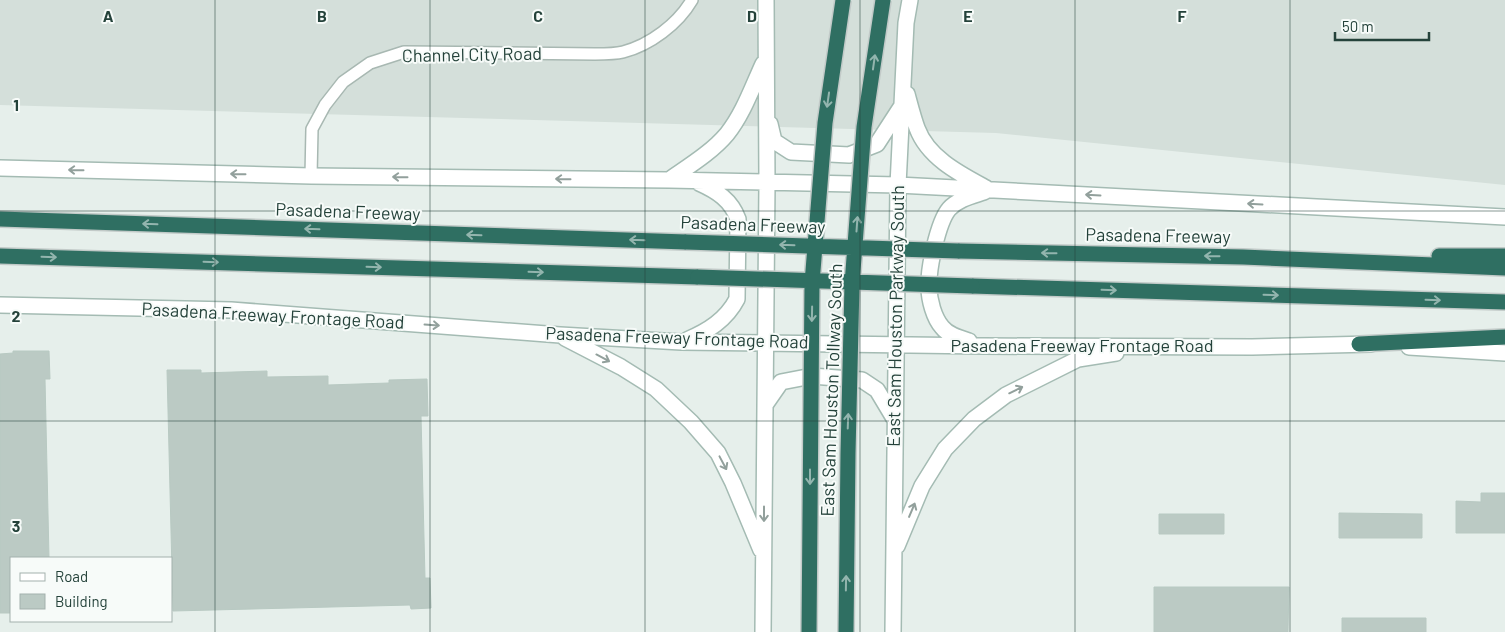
<svg xmlns="http://www.w3.org/2000/svg" width="1505" height="632" font-family="Barlow,sans-serif">
<rect width="100%" height="100%" fill="#e6efeb"/>
<path fill="#d4dfda" d="M 0,0 L 1505,0 L 1505,185 L 996,133 L 0,105 Z"/>
<path fill="#bbcac4" stroke="#b8c9c2" d="M 13,351 L 49,351 L 50,379 L 45,379 L 49,558 L 11,558 L 11,613 L 0,613 L 0,354 L 13,353 Z
M 167,370 L 201,370 L 201,373 L 267,371 L 267,377 L 328,376 L 328,385 L 389,383 L 389,380 L 427,379 L 428,416 L 421,416 L 425,578 L 430,578 L 431,608 L 411,609 L 410,605 L 173,611 Z
M 1481,493 L 1505,493 L 1505,533 L 1456,533 L 1456,501 L 1481,502 Z
M 1339,513 L 1422,514 L 1422,538 L 1339,538 Z
M 1159,514 L 1224,514 L 1224,534 L 1159,534 Z
M 1154,587 L 1289,587 L 1288,632 L 1154,632 Z
M 1342,618 L 1426,618 L 1426,632 L 1342,632 Z"/>
<g fill="none" stroke-linecap="round" stroke-linejoin="round">
<g stroke="#a8b8b2" stroke-width="14">
<path id="street" d="M 311,176 L 312,129 L 325,105 L 343,82 L 370,63 L 404,52 L 595,54 C 604,54 615,54 623,52 C 650,45 678,24 692,0"/>
</g>
<g stroke="#a4bbb3" stroke-width="18">
<path id="secondary" d="M 907,94 C 910,105 913,117 917,128 C 928,158 960,174 986,188
M 770,124 L 774,141 L 791,152 L 849,155 L 877,144 L 901,107
M 0,168 L 311,176 L 669,180 L 898,185 L 1505,217
M 669,180 C 689,166 712,152 727,134 C 743,114 752,88 763,64
M 0,305 L 231,310 L 560,335 L 681,342 L 984,346 L 1252,347 L 1371,344
M 565,338 L 621,367 L 656,389 L 691,422 L 718,453 L 733,483 L 761,550
M 687,340 C 708,331 726,320 737,299 L 738,219 C 731,200 717,191 699,183
M 969,341 C 959,338 948,335 942,327 C 934,318 929,300 929,287 C 928,269 938,222 949,209 C 958,199 972,196 984,192
M 1409,347 L 1505,353
M 765,405 L 781,382 L 812,376 L 862,380 L 877,390 L 895,420
M 897,546 L 922,486 L 945,449 L 974,419 L 1006,395 L 1078,359 L 1116,353
M 763,632 L 767,183 L 766,0
M 893,632 L 898,185 L 906,23 L 910,0"/>
</g>
<g stroke="#c2cac8" stroke-width="18">
<path id="highway" d="M 0,219 L 686,242
M 958,251 L 1243,257 L 1505,268
M 0,256 L 698,277
M 1439,256 L 1505,256
M 972,286 L 1505,302
M 1359,344 L 1505,337"/>
</g>
<use href="#street" stroke="#fff" stroke-width="11"/>
<use href="#secondary" stroke="#fff" stroke-width="15"/>
<use href="#highway" stroke="#2f6f62" stroke-width="15"/>
<g stroke="#c2cac8" stroke-width="18" stroke-linecap="butt">
<path id="highway-bridge" d="M 686,242 L 958,251
M 698,277 L 972,286
M 809,632 L 812,283 L 825,123 L 843,0
M 846,632 L 848,453 L 852,284 L 864,127 L 883,0"/>
</g>
<use href="#highway-bridge" stroke="#2f6f62" stroke-width="15"/>
</g>
<defs><path id="oneway-shaft" d="M-6 0H5M1.5-3L5.5 0L1.5 3" fill="none" stroke-width="1.6" stroke-linecap="round" stroke-linejoin="round" transform="scale(1.25)"/></defs>
<g stroke="#93b5ae">
<use href="#oneway-shaft" transform="translate(874 62) rotate(-82)"/>
<use href="#oneway-shaft" transform="translate(828 100) rotate(98)"/>
<use href="#oneway-shaft" transform="translate(150 224) rotate(-178)"/>
<use href="#oneway-shaft" transform="translate(857 224) rotate(-86)"/>
<use href="#oneway-shaft" transform="translate(312 229) rotate(-178)"/>
<use href="#oneway-shaft" transform="translate(474 235) rotate(-178)"/>
<use href="#oneway-shaft" transform="translate(637 240) rotate(-178)"/>
<use href="#oneway-shaft" transform="translate(787 245) rotate(-178)"/>
<use href="#oneway-shaft" transform="translate(1049 253) rotate(-179)"/>
<use href="#oneway-shaft" transform="translate(1212 256) rotate(-179)"/>
<use href="#oneway-shaft" transform="translate(49 257) rotate(2)"/>
<use href="#oneway-shaft" transform="translate(211 262) rotate(2)"/>
<use href="#oneway-shaft" transform="translate(374 267) rotate(2)"/>
<use href="#oneway-shaft" transform="translate(536 272) rotate(2)"/>
<use href="#oneway-shaft" transform="translate(1109 290) rotate(2)"/>
<use href="#oneway-shaft" transform="translate(1271 295) rotate(2)"/>
<use href="#oneway-shaft" transform="translate(1433 300) rotate(2)"/>
<use href="#oneway-shaft" transform="translate(812 314) rotate(91)"/>
<use href="#oneway-shaft" transform="translate(848 421) rotate(-88)"/>
<use href="#oneway-shaft" transform="translate(810 477) rotate(90)"/>
<use href="#oneway-shaft" transform="translate(846 583) rotate(-89)"/>
</g>
<g stroke="#92a09c">
<use href="#oneway-shaft" transform="translate(76 170) rotate(-179)"/>
<use href="#oneway-shaft" transform="translate(238 174) rotate(-179)"/>
<use href="#oneway-shaft" transform="translate(400 177) rotate(-179)"/>
<use href="#oneway-shaft" transform="translate(563 179) rotate(-179)"/>
<use href="#oneway-shaft" transform="translate(1093 195) rotate(-177)"/>
<use href="#oneway-shaft" transform="translate(1255 204) rotate(-177)"/>
<use href="#oneway-shaft" transform="translate(432 325) rotate(4)"/>
<use href="#oneway-shaft" transform="translate(603 358) rotate(28)"/>
<use href="#oneway-shaft" transform="translate(1016 390) rotate(-26)"/>
<use href="#oneway-shaft" transform="translate(723 463) rotate(62)"/>
<use href="#oneway-shaft" transform="translate(912 510) rotate(-67)"/>
<use href="#oneway-shaft" transform="translate(764 514) rotate(90)"/>
</g>
<path fill="none" stroke="#24423a" stroke-width="1" stroke-opacity="0.55" d="M 215,0 L 215,632M 430,0 L 430,632M 645,0 L 645,632M 860,0 L 860,632M 1075,0 L 1075,632M 1290,0 L 1290,632M 0,211 L 1505,211M 0,421 L 1505,421"/>
<g text-anchor="middle" stroke-width="4" stroke-linejoin="round" paint-order="stroke">
<g font-size="18" fill="#24423a" stroke="#f7fbf9">
<text transform="translate(472 55) rotate(-1)" y="6">Channel City Road</text>
<text transform="translate(348 212) rotate(2)" y="6">Pasadena Freeway</text>
<text transform="translate(753 225) rotate(2)" y="6">Pasadena Freeway</text>
<text transform="translate(1158 236) rotate(1)" y="6">Pasadena Freeway</text>
<text transform="translate(273 316) rotate(3)" y="6">Pasadena Freeway Frontage Road</text>
<text transform="translate(896 316) rotate(-89)" y="6">East Sam Houston Parkway South</text>
<text transform="translate(677 338) rotate(2)" y="6">Pasadena Freeway Frontage Road</text>
<text x="1082" y="352">Pasadena Freeway Frontage Road</text>
<text transform="translate(832 390) rotate(-88)" y="6">East Sam Houston Tollway South</text>
</g>
</g>
<g font-size="16" text-anchor="middle" font-weight="bold" fill="#24423a" stroke="#f7fbf9" stroke-width="4" stroke-linejoin="round" paint-order="stroke">
<text x="108" y="22">A</text>
<text x="322" y="22">B</text>
<text x="538" y="22">C</text>
<text x="752" y="22">D</text>
<text x="968" y="22">E</text>
<text x="1182" y="22">F</text>
<text x="16" y="111">1</text>
<text x="16" y="322">2</text>
<text x="16" y="532">3</text>
</g>
<rect x="10" y="557" width="162" height="65" fill="#f7fbf9" stroke="#a3b1ad"/>
<rect x="20" y="573" width="25" height="8" fill="#ffffff" stroke="#a3b1ad"/>
<text x="55" y="582" font-size="15" fill="#24423a">Road</text>
<rect x="20" y="594" width="25" height="15" fill="#bbcac4" stroke="#a3b1ad"/>
<text x="55" y="607" font-size="15" fill="#24423a">Building</text>
<path d="M1335 32v8h94v-8" fill="none" stroke="#24423a" stroke-width="2.5"/>
<text x="1342" y="32" font-size="15" fill="#24423a" stroke="#f7fbf9" stroke-width="4" paint-order="stroke">50 m</text>
</svg>
